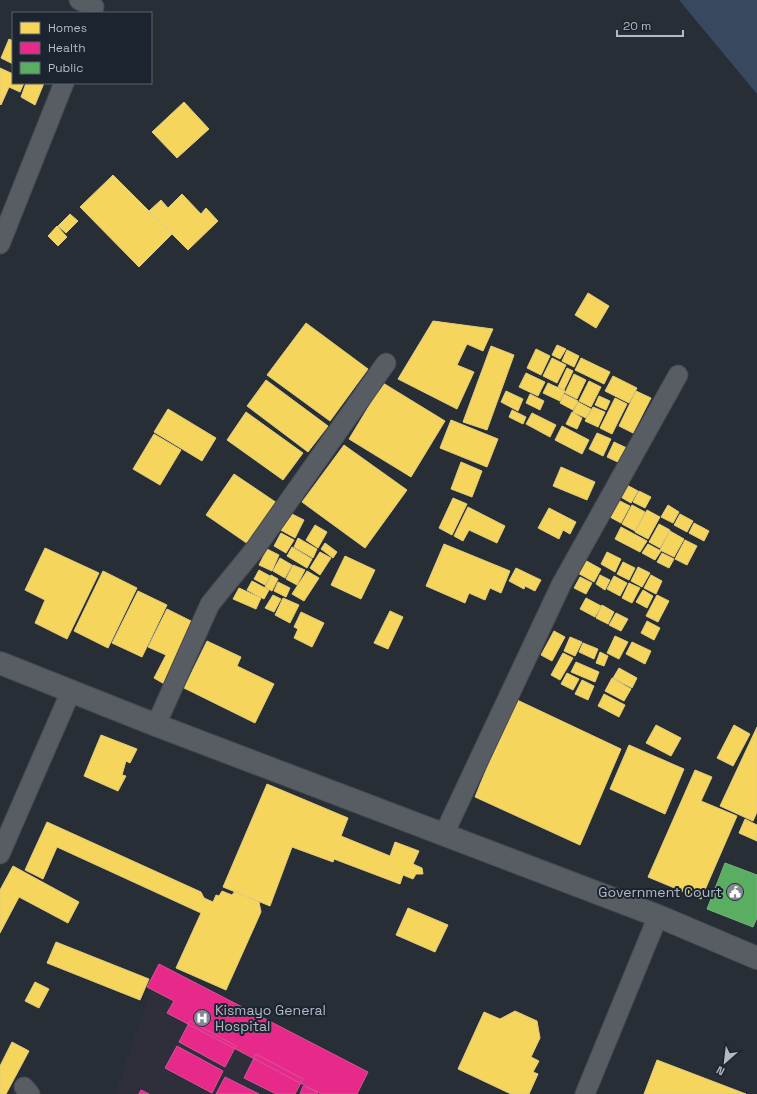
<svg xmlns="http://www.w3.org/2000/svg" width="757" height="1094" font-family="'Space Grotesk',sans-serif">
<rect width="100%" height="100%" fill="#282e35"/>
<path fill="#2f2e3b" d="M 159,964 L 368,1072 L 348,1094 L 115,1094 Z"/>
<path fill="#37485f" d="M 679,0 L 757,0 L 757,94 Z"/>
<path fill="#f6d55c" stroke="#e2cd7c" d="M 9,39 L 13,41 L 13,64 L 1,58 Z
M 0,68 L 13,74 L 13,83 L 24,83 L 20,92 L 9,87 L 1,105 L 0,104 Z
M 26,83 L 44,83 L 35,105 L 21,97 Z
M 184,102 L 209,129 L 177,158 L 152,132 Z
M 113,175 L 172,234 L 139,267 L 80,207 Z
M 182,194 L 201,214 L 206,208 L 218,221 L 188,250 L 149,211 L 161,200 L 168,208 Z
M 70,214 L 78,221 L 66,233 L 58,226 Z
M 57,226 L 67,237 L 58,246 L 48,236 Z
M 588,293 L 609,306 L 596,328 L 575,315 Z
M 433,321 L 493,329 L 483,351 L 467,344 L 457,365 L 474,372 L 457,409 L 398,379 Z
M 306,323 L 368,369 L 330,421 L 267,375 Z
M 557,345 L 566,349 L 560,359 L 552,355 Z
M 491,346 L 514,355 L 487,430 L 463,422 Z
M 536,349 L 550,356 L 541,375 L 527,368 Z
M 567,350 L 579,356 L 574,367 L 562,361 Z
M 552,358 L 566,365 L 557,383 L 543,376 Z
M 581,358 L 610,372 L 604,384 L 575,370 Z
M 567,368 L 573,371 L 564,390 L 558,387 Z
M 526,373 L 545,382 L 538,396 L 519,387 Z
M 574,374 L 586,380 L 577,399 L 565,393 Z
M 613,376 L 637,388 L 629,403 L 605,391 Z
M 266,380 L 328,426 L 308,452 L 247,406 Z
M 589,381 L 601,387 L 591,407 L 579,401 Z
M 383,383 L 445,421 L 411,477 L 349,439 Z
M 548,383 L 565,391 L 560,401 L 543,393 Z
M 506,391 L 523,399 L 518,411 L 501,402 Z
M 636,391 L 651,398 L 633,433 L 619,426 Z
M 530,394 L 544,401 L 540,410 L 526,403 Z
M 564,394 L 578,401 L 573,410 L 560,403 Z
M 599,396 L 610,401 L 606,410 L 595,405 Z
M 615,398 L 627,404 L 612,434 L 600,428 Z
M 578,402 L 591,409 L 586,418 L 573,412 Z
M 593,407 L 605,412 L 598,427 L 585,421 Z
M 168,409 L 216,438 L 202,461 L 154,432 Z
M 512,410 L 526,417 L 523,424 L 509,417 Z
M 246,412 L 303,453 L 283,480 L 227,440 Z
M 572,412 L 582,418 L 577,429 L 566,424 Z
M 532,413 L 556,425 L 550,437 L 526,424 Z
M 451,420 L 498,439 L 487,467 L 440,448 Z
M 562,426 L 589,440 L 582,454 L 555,440 Z
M 597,433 L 611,439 L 603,456 L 589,449 Z
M 154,434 L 181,450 L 160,485 L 133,469 Z
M 614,442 L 629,449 L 622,464 L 607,457 Z
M 344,445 L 407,490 L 365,548 L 302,502 Z
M 461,462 L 482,471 L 472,497 L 451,489 Z
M 561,467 L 595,482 L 587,500 L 553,486 Z
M 234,474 L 277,503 L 248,544 L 206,515 Z
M 625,484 L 638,491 L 631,503 L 619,496 Z
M 639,491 L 651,497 L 645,508 L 633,502 Z
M 453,498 L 467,504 L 452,535 L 439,528 Z
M 616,499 L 630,506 L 621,523 L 608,516 Z
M 632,505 L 645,512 L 635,531 L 622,524 Z
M 668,505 L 679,512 L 673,523 L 661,517 Z
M 468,507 L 505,526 L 497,543 L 469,530 L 463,541 L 454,536 Z
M 549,508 L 576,522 L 570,534 L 563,530 L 559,539 L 538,528 Z
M 647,510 L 660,517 L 648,539 L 635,532 Z
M 288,512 L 304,520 L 295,538 L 279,529 Z
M 680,514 L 693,521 L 687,532 L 674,525 Z
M 694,523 L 709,531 L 704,541 L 689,533 Z
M 659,524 L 670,530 L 660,548 L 649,542 Z
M 315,525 L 327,532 L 318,548 L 306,540 Z
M 621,527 L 647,541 L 640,552 L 615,539 Z
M 670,531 L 684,539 L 674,557 L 660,550 Z
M 281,533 L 294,540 L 286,553 L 274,546 Z
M 298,538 L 317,549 L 313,558 L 294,547 Z
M 685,540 L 697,546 L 687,565 L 675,559 Z
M 325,543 L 337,552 L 333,558 L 321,549 Z
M 444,544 L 510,571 L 501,593 L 490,588 L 485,600 L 469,593 L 465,603 L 426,586 Z
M 648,544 L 661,551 L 655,560 L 642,553 Z
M 292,547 L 312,559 L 307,568 L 287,556 Z
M 45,548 L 99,573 L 67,639 L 35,623 L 45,600 L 25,590 Z
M 267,549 L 279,555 L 272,571 L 259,565 Z
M 320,552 L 331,558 L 320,575 L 310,568 Z
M 607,552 L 621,559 L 615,572 L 601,564 Z
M 662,553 L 674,559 L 669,568 L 657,562 Z
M 345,556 L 375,570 L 361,599 L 331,585 Z
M 280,558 L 292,565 L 285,578 L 273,571 Z
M 583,559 L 601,569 L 594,582 L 576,572 Z
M 623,562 L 635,568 L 629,580 L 617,574 Z
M 293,565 L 305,570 L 297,585 L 286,579 Z
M 638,567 L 650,573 L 642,587 L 631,581 Z
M 516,568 L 541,580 L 535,591 L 525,586 L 524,589 L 509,581 Z
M 259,570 L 270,576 L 265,585 L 254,579 Z
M 103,571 L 137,588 L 108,648 L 74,631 Z
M 307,571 L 319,578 L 304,601 L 292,594 Z
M 271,575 L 278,579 L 272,591 L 265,587 Z
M 600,575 L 610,580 L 605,590 L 596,584 Z
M 651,575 L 662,581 L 656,594 L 644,588 Z
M 614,576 L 627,583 L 620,596 L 607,589 Z
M 580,577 L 592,583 L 586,594 L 574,588 Z
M 252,581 L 269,590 L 264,599 L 247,590 Z
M 278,582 L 290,588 L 286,597 L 274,591 Z
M 629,583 L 640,588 L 632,603 L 622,598 Z
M 239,588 L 261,598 L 256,609 L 233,599 Z
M 643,590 L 653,596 L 647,608 L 636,602 Z
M 138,591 L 167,605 L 142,657 L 112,643 Z
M 273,595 L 281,599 L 274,612 L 265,608 Z
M 657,595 L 669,601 L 658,622 L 646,616 Z
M 283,598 L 299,605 L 290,623 L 275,615 Z
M 586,598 L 601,606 L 595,617 L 580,609 Z
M 602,605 L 614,612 L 608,624 L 596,618 Z
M 167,609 L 197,624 L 166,685 L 154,678 L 166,655 L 148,647 Z
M 390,611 L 403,617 L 388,649 L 374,643 Z
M 301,612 L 324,623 L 312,647 L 294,638 L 298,629 L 294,627 Z
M 616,613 L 628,619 L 621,631 L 609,625 Z
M 647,621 L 660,628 L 654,640 L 641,633 Z
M 554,631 L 565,637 L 552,661 L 541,655 Z
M 615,636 L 628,642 L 619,659 L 607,653 Z
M 570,637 L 582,642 L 575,656 L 564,651 Z
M 207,641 L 241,657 L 237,666 L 274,684 L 255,723 L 184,688 Z
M 632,642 L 651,651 L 645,664 L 626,654 Z
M 583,643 L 598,649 L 594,659 L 579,652 Z
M 600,652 L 608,656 L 604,666 L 596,663 Z
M 563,653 L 573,658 L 560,680 L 551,675 Z
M 576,662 L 599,672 L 595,682 L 571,672 Z
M 619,668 L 637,678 L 632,688 L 613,678 Z
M 567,673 L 579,679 L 573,690 L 561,684 Z
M 612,678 L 631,689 L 624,701 L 605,691 Z
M 582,680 L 594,686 L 588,700 L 575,694 Z
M 604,694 L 625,705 L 619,717 L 598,706 Z
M 515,699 L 621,749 L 580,845 L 475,797 Z
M 656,725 L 681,738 L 671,756 L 646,743 Z
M 734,725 L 750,734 L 733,766 L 717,758 Z
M 757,727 L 757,812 L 753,821 L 720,806 Z
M 101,735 L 137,749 L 130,763 L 126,761 L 122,775 L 126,776 L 118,791 L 84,776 Z
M 629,745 L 684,769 L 665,814 L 610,789 Z
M 695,770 L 712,777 L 701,801 L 737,816 L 701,899 L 648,877 Z
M 267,784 L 348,818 L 341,836 L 390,856 L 395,842 L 419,851 L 413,864 L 422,868 L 423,874 L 416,874 L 413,879 L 403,875 L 400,884 L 334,859 L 333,862 L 292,847 L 270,906 L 223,887 Z
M 745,819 L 757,825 L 757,841 L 739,833 Z
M 47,822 L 201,892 L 204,898 L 213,902 L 216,895 L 219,896 L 222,891 L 232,895 L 235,891 L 259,902 L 261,912 L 226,990 L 176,968 L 201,913 L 57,847 L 43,879 L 25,870 Z
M 13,866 L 79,902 L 68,923 L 19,897 L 0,933 L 0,890 Z
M 408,908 L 448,925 L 435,952 L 396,935 Z
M 56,942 L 149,979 L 140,1000 L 47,963 Z
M 35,982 L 49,989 L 39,1008 L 25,1001 Z
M 515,1011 L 537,1021 L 540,1038 L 531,1057 L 539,1061 L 533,1072 L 538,1074 L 529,1094 L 511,1094 L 458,1069 L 484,1012 L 500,1019 Z
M 12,1042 L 29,1051 L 6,1094 L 0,1094 L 0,1066 Z
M 657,1060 L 746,1094 L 644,1094 Z"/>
<path fill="#e7298a" stroke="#d7549c" d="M 159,964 L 368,1072 L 357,1094 L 321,1094 L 167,1013 L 174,1001 L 147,987 Z
M 190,1021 L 236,1046 L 225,1067 L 179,1042 Z
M 177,1046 L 223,1071 L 212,1093 L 165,1068 Z
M 256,1054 L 303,1079 L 295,1094 L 276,1094 L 244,1078 Z
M 225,1077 L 259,1094 L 216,1094 Z
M 303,1086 L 318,1092 L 317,1094 L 300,1094 Z
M 141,1090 L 149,1094 L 139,1094 Z"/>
<path fill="#5aae61" stroke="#74b27f" d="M 725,863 L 757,875 L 757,918 L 753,927 L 707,909 Z"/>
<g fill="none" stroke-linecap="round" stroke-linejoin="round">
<g stroke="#464a50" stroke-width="21">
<path id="minor" d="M 79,0 L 94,7 L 92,13
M 0,244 L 64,83
M 156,725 L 210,604 L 255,549 L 386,363
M 444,834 L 561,585 L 678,375
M 0,854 L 71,691
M 24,1087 L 30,1094
M 585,1094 L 658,916"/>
</g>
<g stroke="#464a50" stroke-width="24">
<path id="tertiary" d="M 0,663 L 156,725 L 658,916 L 757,958"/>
</g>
<use href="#minor" stroke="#585c63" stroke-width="19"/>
<use href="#tertiary" stroke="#585c63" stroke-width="22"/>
</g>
<defs>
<g id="civic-disc" transform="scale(0.9)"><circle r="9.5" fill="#828993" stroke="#1c242f"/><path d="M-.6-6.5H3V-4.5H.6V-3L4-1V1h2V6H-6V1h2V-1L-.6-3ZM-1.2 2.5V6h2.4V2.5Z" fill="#fff"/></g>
<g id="hospital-disc" transform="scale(0.9)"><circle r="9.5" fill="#828993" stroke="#1c242f"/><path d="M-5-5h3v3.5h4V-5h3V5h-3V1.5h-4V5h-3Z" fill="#fff"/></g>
</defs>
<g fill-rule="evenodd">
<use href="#civic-disc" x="735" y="892"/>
<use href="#hospital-disc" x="202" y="1018"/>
</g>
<g text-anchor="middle" stroke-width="4" stroke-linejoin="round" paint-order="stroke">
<g font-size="14" fill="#b2bac6" stroke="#1c242f" text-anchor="end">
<text x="722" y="897">Government Court</text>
<text x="215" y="1015" text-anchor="start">Kismayo General<tspan x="215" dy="16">Hospital</tspan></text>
</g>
</g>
<rect x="12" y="12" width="140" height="72" fill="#1c242f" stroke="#58606b"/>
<rect x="20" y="22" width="20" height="12" fill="#f6d55c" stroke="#58606b"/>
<text x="48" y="32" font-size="12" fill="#b2bac6">Homes</text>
<rect x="20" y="42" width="20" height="12" fill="#e7298a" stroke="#58606b"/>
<text x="48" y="52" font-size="12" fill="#b2bac6">Health</text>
<rect x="20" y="62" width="20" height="12" fill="#5aae61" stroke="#58606b"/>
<text x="48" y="72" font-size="12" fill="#b2bac6">Public</text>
<g transform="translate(725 1062) rotate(208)" stroke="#1c242f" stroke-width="3" paint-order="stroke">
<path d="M0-3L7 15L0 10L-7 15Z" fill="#b2bac6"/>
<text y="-6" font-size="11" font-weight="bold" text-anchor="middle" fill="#b2bac6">N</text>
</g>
<path d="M617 30v6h66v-6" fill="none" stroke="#b2bac6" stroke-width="2"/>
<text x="623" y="30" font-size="12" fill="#b2bac6" stroke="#1c242f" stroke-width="3" paint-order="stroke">20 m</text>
</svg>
